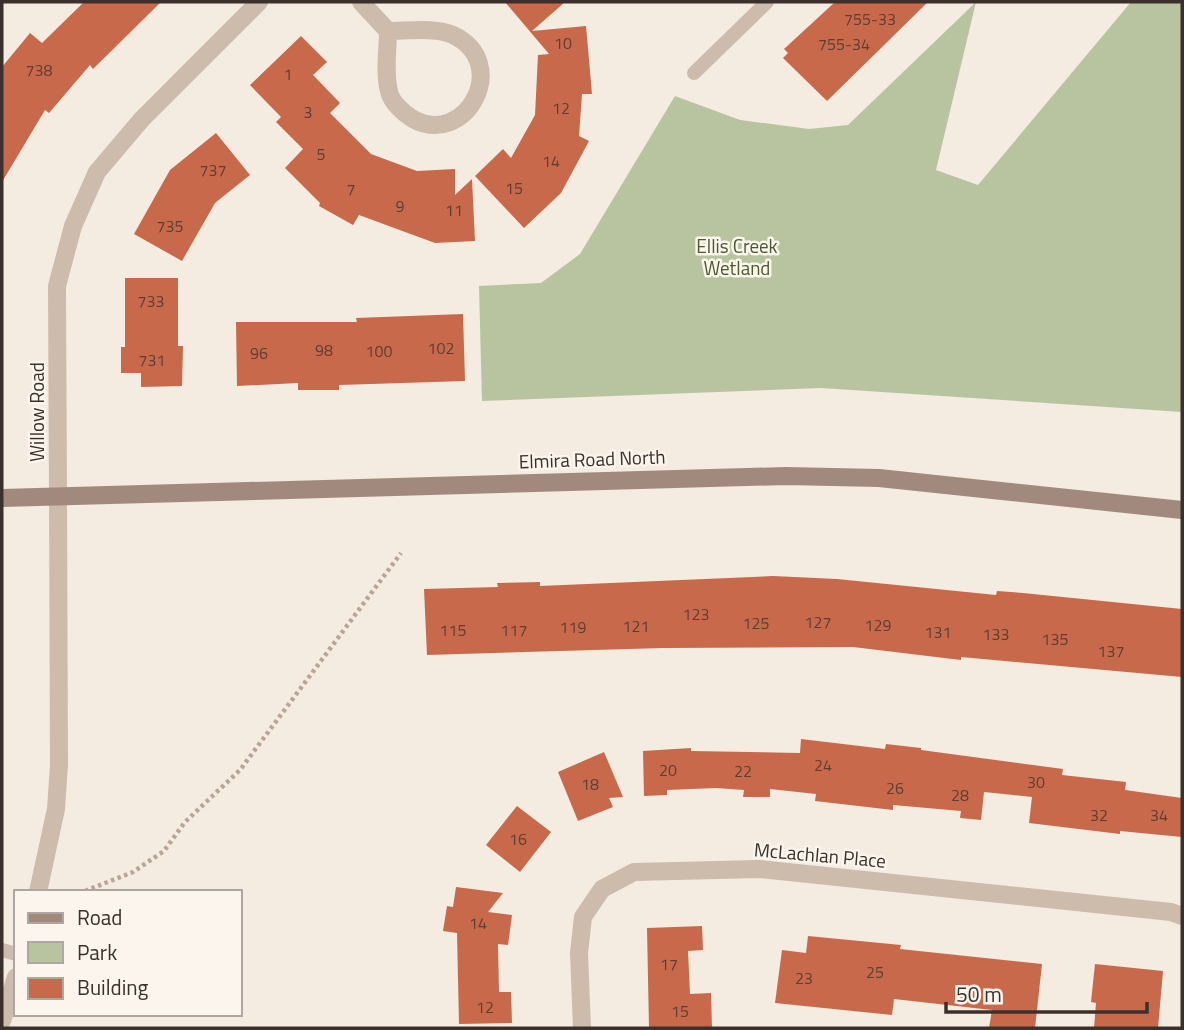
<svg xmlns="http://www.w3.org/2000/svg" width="1184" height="1030" font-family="'Titillium Web',sans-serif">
<rect width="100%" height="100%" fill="#f4ebe1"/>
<path fill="#b8c4a0" d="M 976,2 L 936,170 L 978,185 L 1131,2 L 1182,2 L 1182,412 L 821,388 L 482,401 L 479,286 L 541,283 L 580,254 L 675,96 L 740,120 L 809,129 L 848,125 Z"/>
<path fill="#c8694b" d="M 84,2 L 161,2 L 93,69 L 90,65 L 49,113 L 45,110 L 2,182 L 2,67 L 30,33 L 42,43 Z
M 505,2 L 565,2 L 532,31 L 586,26 L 592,94 L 582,94 L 579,136 L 589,141 L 561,193 L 524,228 L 475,176 L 503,149 L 511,158 L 535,115 L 538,55 L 549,54 Z
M 835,2 L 928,2 L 827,101 L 783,58 L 788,53 L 784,49 Z
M 301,36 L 327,62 L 313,75 L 340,103 L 330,113 L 371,154 L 417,171 L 455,169 L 455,195 L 472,179 L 475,241 L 435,243 L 359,215 L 353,225 L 319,206 L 320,203 L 285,168 L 303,149 L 276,122 L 281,117 L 250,85 Z
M 216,133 L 250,175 L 215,203 L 182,261 L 134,234 L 170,170 Z
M 125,278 L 178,278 L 178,346 L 183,346 L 182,386 L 141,387 L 141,373 L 121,373 L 121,347 L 125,347 Z
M 463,314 L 465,381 L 339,385 L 339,390 L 298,390 L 298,383 L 237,386 L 236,322 L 357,322 L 356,318 Z
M 773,576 L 837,579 L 996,595 L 997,591 L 1023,593 L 1182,609 L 1182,677 L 961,657 L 961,660 L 853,647 L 663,648 L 427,655 L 424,589 L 498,587 L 497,583 L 540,582 L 540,586 Z
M 801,739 L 885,749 L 886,744 L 921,748 L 921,750 L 1063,769 L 1062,775 L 1126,782 L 1125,790 L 1182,798 L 1182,837 L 1120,831 L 1120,834 L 1029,823 L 1032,797 L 984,792 L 981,820 L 960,818 L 961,811 L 893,805 L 893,810 L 815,801 L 816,794 L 770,789 L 770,797 L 743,797 L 744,790 L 716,788 L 667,790 L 667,795 L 644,796 L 643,751 L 691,748 L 691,751 L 800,753 Z
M 604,752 L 623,797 L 609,798 L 613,807 L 578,821 L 558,772 Z
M 517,806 L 551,832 L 520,872 L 486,845 Z
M 456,887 L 503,893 L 488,912 L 512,915 L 508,945 L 498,944 L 499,992 L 511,992 L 512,1023 L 459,1024 L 457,933 L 443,931 L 447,906 L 453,907 Z
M 702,926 L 703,950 L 688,951 L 690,994 L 711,993 L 712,1028 L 649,1028 L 647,928 Z
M 808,936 L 901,945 L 900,949 L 1042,964 L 1035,1028 L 989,1028 L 992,1010 L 894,999 L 892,1015 L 775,1003 L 782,950 L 806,953 Z
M 1095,964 L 1163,971 L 1158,1028 L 1094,1028 L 1096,1003 L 1091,1002 Z"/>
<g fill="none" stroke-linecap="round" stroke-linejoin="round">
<path stroke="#b9a596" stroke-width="4.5" stroke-dasharray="3.5 3.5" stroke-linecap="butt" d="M 85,891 L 133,872 L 164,851 L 185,822 L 240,770 L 401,553"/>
<path stroke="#cdbbac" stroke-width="14" d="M 694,73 L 767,2
M 2,950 L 16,954"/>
<path stroke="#cdbbac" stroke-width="18" d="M 361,2 L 388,31 C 388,50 384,72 389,91 C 391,102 403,113 413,119 C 466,148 512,63 453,35 C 436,27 407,31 388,31
M 58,497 L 57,286 L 73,226 L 97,172 L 142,119 L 259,2
M 582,1028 L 579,953 L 583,917 L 602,889 L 634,872 L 759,869 L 1171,912 L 1182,916"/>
<path stroke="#cdbbac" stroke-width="18" d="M 38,892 L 56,809 L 59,765 L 58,497
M 2,1021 L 16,977"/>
<path stroke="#a18a7d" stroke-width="18" d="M 2,498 L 786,476 L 879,478 L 1182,510"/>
</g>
<g text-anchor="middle" stroke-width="5" stroke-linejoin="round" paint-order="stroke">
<g font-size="16" fill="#5e3e33">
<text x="870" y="25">755-33</text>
<text x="563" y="49">10</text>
<text x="844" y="50">755-34</text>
<text x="39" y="76">738</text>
<text x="288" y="80">1</text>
<text x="561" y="114">12</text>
<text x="308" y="118">3</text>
<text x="321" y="160">5</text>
<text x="551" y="167">14</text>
<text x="213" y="176">737</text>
<text x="514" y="194">15</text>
<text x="351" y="195">7</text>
<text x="400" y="212">9</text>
<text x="454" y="216">11</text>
<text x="170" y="232">735</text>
<text x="151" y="307">733</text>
<text x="441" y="354">102</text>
<text x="324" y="356">98</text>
<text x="379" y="357">100</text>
<text x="259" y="359">96</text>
<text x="152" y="366">731</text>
<text x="696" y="620">123</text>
<text x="818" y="628">127</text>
<text x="756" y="629">125</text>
<text x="878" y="631">129</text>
<text x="636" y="632">121</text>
<text x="573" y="633">119</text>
<text x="453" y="636">115</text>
<text x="514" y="636">117</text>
<text x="938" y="638">131</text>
<text x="996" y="640">133</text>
<text x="1055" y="645">135</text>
<text x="1111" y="657">137</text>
<text x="823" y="771">24</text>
<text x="668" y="776">20</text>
<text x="743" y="777">22</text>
<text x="1036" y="788">30</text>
<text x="590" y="790">18</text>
<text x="895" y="794">26</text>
<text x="960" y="801">28</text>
<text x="1099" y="821">32</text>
<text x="1159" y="821">34</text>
<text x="518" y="845">16</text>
<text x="478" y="929">14</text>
<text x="669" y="970">17</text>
<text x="875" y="978">25</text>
<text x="804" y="984">23</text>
<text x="485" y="1013">12</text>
<text x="680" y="1017">15</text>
</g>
<g font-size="19" fill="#4a5a2e" stroke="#fbf5ee">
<text x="737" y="253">Ellis Creek<tspan x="737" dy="22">Wetland</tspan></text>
</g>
<g font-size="19" fill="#3b302b" stroke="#fbf5ee">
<text transform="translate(37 412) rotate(-90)" y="7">Willow Road</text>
<text transform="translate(592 459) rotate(-2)" y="7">Elmira Road North</text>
<text transform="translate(820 855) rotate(5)" y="7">McLachlan Place</text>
</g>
</g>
<rect width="1184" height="1030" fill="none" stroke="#3b302b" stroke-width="7"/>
<rect x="14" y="890" width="228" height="126" fill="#fbf5ee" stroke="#aea6a0" stroke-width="2"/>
<rect x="28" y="913" width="35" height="10" fill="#a18a7d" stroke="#aea6a0" stroke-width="2"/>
<text x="77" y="925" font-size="21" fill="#3b302b">Road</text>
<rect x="28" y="942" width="35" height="21" fill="#b8c4a0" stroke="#aea6a0" stroke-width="2"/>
<text x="77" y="960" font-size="21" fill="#3b302b">Park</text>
<rect x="28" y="978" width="35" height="21" fill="#c8694b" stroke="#aea6a0" stroke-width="2"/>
<text x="77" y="995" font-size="21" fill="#3b302b">Building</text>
<path d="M946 1002v10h201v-10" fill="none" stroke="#3b302b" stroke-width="3.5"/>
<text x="956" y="1002" font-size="21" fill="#3b302b" stroke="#fbf5ee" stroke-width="5" paint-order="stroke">50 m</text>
</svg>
